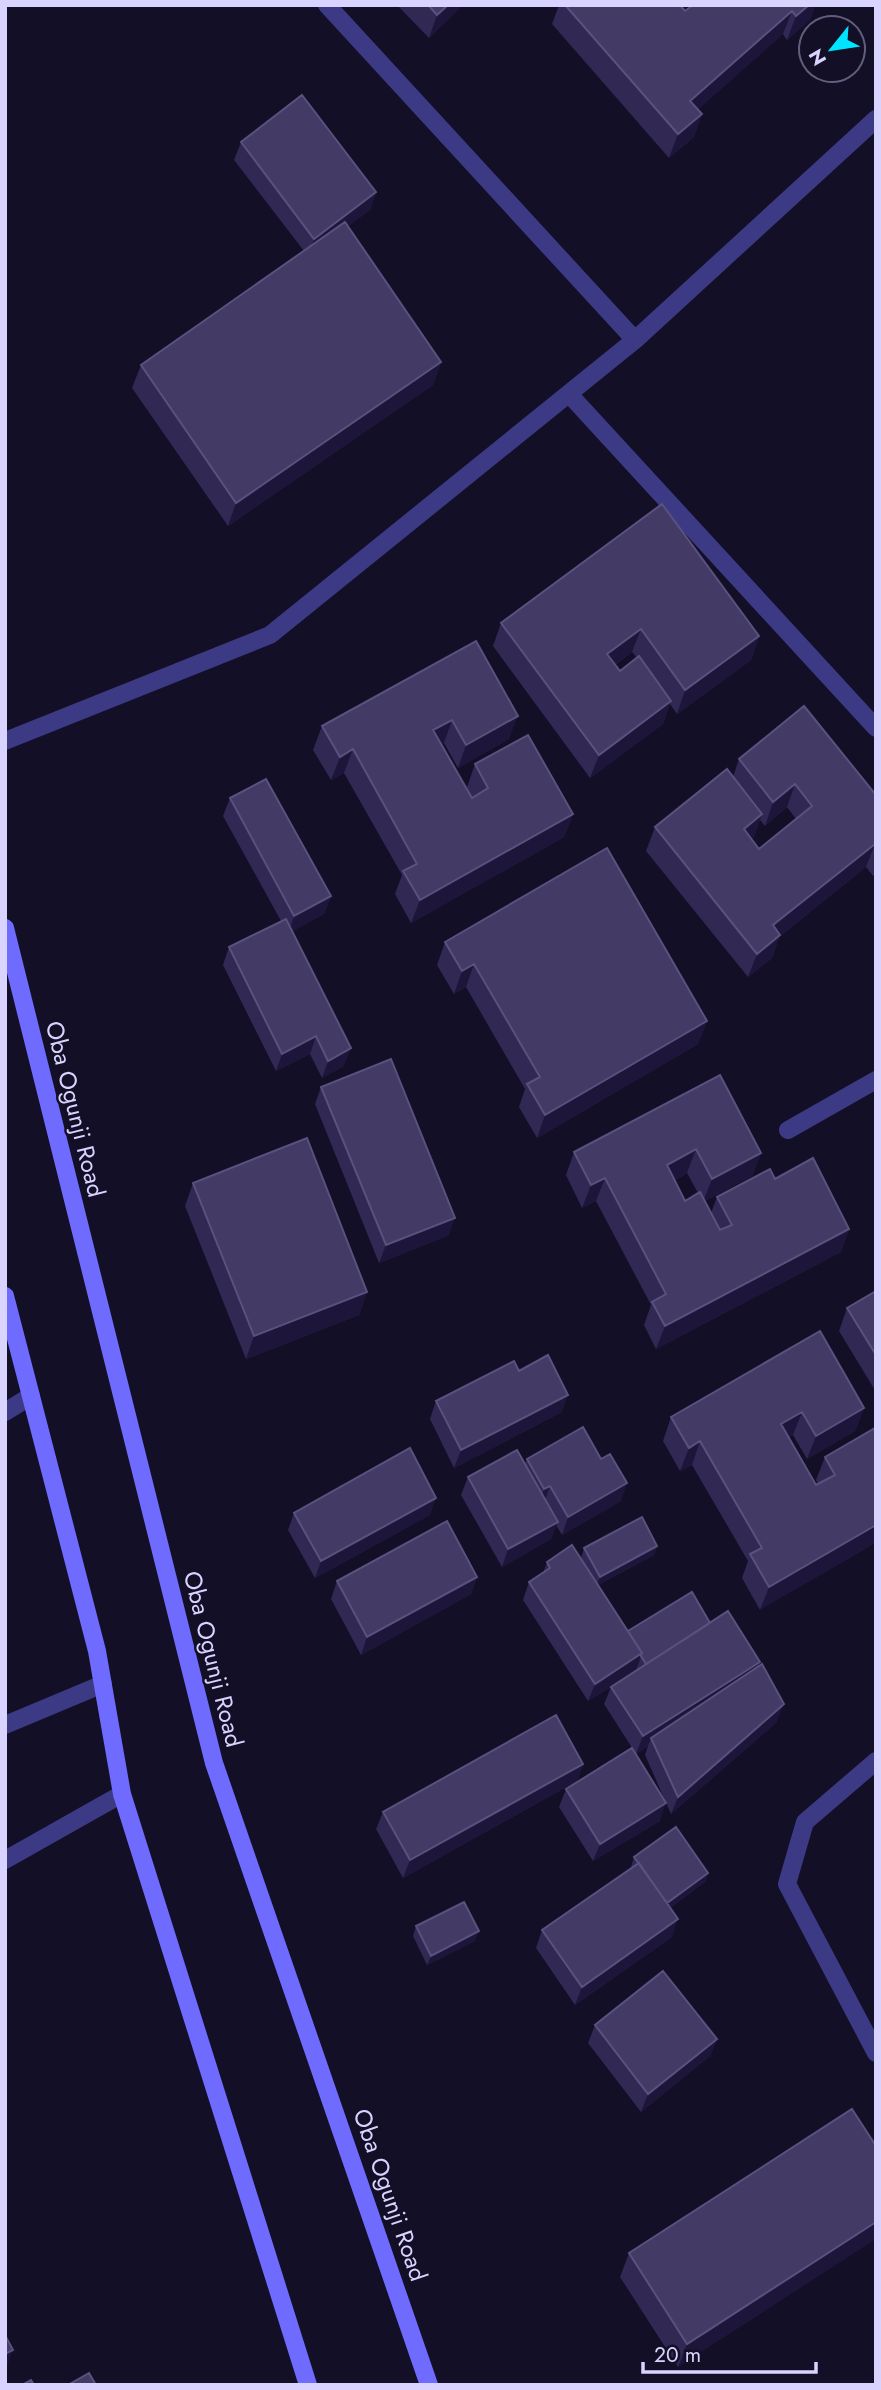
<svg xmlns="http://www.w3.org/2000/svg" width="881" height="2390" font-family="Jost,sans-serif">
<rect width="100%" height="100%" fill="#130f26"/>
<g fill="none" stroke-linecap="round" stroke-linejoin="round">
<path stroke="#3d3a85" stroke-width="18" d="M 5,1412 L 31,1396
M 5,1725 L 103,1684"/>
<path stroke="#3d3a85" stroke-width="18" d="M 327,5 L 635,340
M 569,394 L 876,728
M 5,741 L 270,635 L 635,340 L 876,119
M 788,1130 L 876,1080
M 876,1761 L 805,1822 L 787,1884 L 876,2053
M 5,1860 L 122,1794"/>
<path stroke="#6f6bff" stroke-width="18" d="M 5,928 L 214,1763 L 429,2385
M 5,1296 L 97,1651 L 122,1794 L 308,2385"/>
</g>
<path fill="#312854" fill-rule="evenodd" d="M 397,5 L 463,5 L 429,38 Z
M 559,5 L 680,5 L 685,11 L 815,5 L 810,20 L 787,40 L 783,34 L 698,109 L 702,114 L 694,137 L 669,158 L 552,24 Z
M 241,142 L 376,192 L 370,210 L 348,226 L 441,362 L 433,385 L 228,526 L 132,388 L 141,365 L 304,251 L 234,160 Z
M 662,504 L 759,636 L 751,660 L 677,714 L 670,704 L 663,724 L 590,778 L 493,646 L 501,623 ZM 632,652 L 637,658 L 620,671 L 615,665 Z
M 476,641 L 509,739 L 458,768 L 444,743 L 442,744 L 472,798 L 467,787 L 475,764 L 573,814 L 564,837 L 411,923 L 395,894 L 402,875 L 344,773 L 331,780 L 313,750 L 322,726 Z
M 739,759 L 876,795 L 876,874 L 873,876 L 866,867 L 779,937 L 772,958 L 748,977 L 646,851 L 655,827 L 733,777 ZM 787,807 L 796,819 L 759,849 L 751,839 L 754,837 L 760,820 L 765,826 Z
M 230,798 L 331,896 L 324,914 L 292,931 L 344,1066 L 322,1078 L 310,1054 L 276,1071 L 223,965 L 229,947 L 281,921 L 223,816 Z
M 445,942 L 707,1021 L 698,1044 L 537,1138 L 519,1107 L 525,1089 L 466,987 L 454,994 L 437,965 Z
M 720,1075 L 761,1153 L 752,1176 L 705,1201 L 711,1213 L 717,1197 L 775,1179 L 849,1229 L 841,1252 L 656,1349 L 644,1325 L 651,1305 L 596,1201 L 582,1208 L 566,1175 L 574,1152 ZM 687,1173 L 698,1193 L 685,1201 L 675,1180 Z
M 321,1087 L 449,1235 L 379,1263 L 315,1104 Z
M 193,1183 L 367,1292 L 359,1315 L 246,1359 L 185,1206 Z
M 876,1291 L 876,1392 L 839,1331 L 847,1308 Z
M 519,1371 L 562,1412 L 454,1468 L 430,1419 L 436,1401 Z
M 864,1408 L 855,1431 L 807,1459 L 793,1435 L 789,1437 L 816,1485 L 818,1484 L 816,1480 L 825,1457 L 875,1428 L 760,1610 L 742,1578 L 748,1561 L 692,1465 L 680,1471 L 663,1441 L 671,1417 Z
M 527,1459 L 621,1501 L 562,1535 L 556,1525 L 551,1539 L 502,1567 L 461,1495 L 468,1477 L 525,1464 Z
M 294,1513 L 430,1515 L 315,1578 L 288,1530 Z
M 657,1546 L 654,1555 L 598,1585 L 628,1631 L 710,1623 L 758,1666 L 777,1722 L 671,1814 L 645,1755 L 648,1746 L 636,1754 L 604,1704 L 611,1687 L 588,1701 L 523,1600 L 529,1582 L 543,1573 L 547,1562 L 581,1558 L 584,1548 Z
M 477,1577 L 471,1594 L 361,1655 L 331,1599 L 337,1581 Z
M 583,1764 L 577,1781 L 403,1878 L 376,1829 L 383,1812 Z
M 566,1789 L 660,1821 L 593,1861 L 559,1807 Z
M 634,1857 L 708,1873 L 705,1882 L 670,1908 L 672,1937 L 575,2005 L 536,1948 L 542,1930 L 632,1868 L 631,1867 Z
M 416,1926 L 475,1941 L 427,1965 L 413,1936 Z
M 595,2025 L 717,2039 L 710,2056 L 641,2112 L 588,2043 Z
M 852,2109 L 678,2367 L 620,2277 L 629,2253 Z"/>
<path fill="#1d163a" d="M 448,5 L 463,5 L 429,38 L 437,15 Z
M 809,5 L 815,5 L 810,20 L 787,40 L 796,16 Z
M 792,11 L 783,34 L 682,124 L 690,101 Z
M 702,114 L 694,137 L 669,158 L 678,134 Z
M 376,192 L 370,210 L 308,257 L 314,239 Z
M 441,362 L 433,385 L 228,526 L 236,503 Z
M 641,629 L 632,652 L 598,677 L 607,654 Z
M 759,636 L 751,660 L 677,714 L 685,690 Z
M 671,701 L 663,724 L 590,778 L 599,755 Z
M 518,716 L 509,739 L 458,768 L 466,745 Z
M 452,720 L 444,743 L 425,753 L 433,730 Z
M 353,749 L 344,773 L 331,780 L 340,757 Z
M 795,784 L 787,807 L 765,826 L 773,802 Z
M 573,814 L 564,837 L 411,923 L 420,900 Z
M 762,814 L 754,837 L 735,853 L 744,829 Z
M 875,844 L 866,867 L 779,937 L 772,958 L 748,977 L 757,954 L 773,925 Z
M 331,896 L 324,914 L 288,934 L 294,916 Z
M 474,964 L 466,987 L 454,994 L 462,971 Z
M 707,1021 L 698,1044 L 537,1138 L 545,1115 Z
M 316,1036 L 310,1054 L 276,1071 L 282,1054 Z
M 351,1048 L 344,1066 L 322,1078 L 328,1061 Z
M 696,1149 L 687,1173 L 659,1188 L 667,1165 Z
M 761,1153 L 752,1176 L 703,1202 L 712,1179 Z
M 605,1178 L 596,1201 L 582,1208 L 591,1185 Z
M 455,1218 L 449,1235 L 379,1263 L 386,1245 Z
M 849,1229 L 841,1252 L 656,1349 L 665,1326 Z
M 367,1292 L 359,1315 L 246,1359 L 254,1336 Z
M 568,1395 L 562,1412 L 454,1468 L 461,1450 Z
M 864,1408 L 855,1431 L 807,1459 L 816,1436 Z
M 802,1412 L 793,1435 L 772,1447 L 781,1424 Z
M 700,1441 L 692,1465 L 680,1471 L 689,1448 Z
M 627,1483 L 621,1501 L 562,1535 L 568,1517 Z
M 550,1486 L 544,1503 L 538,1507 L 544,1489 Z
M 436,1498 L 430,1515 L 315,1578 L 321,1561 Z
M 558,1522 L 551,1539 L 502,1567 L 508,1549 Z
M 876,1525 L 876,1543 L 760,1610 L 769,1587 Z
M 657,1546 L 654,1555 L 596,1586 L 600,1577 Z
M 477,1577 L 471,1594 L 361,1655 L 367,1637 Z
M 642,1653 L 636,1671 L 588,1701 L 595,1684 Z
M 760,1662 L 754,1679 L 651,1738 L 648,1746 L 636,1754 L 643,1736 Z
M 784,1704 L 777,1722 L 671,1814 L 678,1797 Z
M 583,1764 L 577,1781 L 403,1878 L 410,1860 Z
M 666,1803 L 660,1821 L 593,1861 L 600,1844 Z
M 708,1873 L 705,1882 L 663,1913 L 666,1904 Z
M 678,1919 L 672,1937 L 575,2005 L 582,1987 Z
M 479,1931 L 475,1941 L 427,1965 L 431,1956 Z
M 717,2039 L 710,2056 L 641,2112 L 648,2094 Z
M 876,2222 L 876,2239 L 678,2367 L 687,2344 Z
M 13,2350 L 5,2371 L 5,2354 Z"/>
<path fill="#433a66" stroke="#5a527e" stroke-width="2" d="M 428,5 L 448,5 L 437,15 Z
M 565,5 L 680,5 L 685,11 L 693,5 L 809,5 L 796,16 L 792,11 L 690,101 L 702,114 L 678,134 Z
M 302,95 L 376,192 L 314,239 L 241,142 Z
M 345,222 L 441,362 L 236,503 L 141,365 Z
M 662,504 L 759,636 L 685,690 L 641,629 L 607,654 L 620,671 L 639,656 L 671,701 L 599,755 L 501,623 Z
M 476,641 L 518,716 L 466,745 L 452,720 L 433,730 L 472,798 L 488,788 L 475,764 L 528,735 L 573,814 L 420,900 L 403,871 L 417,864 L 353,749 L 340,757 L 322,726 Z
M 804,706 L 876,795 L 876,845 L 875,844 L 773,925 L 780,935 L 757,954 L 655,827 L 727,769 L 762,814 L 744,829 L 759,849 L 812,806 L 795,784 L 773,802 L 739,759 Z
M 266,779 L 331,896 L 294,916 L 230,798 Z
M 607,848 L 707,1021 L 545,1115 L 527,1084 L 540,1077 L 474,964 L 462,971 L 445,942 Z
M 286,919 L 351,1048 L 328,1061 L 316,1036 L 282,1054 L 229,947 Z
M 391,1059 L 455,1218 L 386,1245 L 321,1087 Z
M 720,1075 L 761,1153 L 712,1179 L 696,1149 L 667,1165 L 685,1201 L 700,1192 L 720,1230 L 732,1225 L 717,1197 L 770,1169 L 775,1179 L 813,1158 L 849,1229 L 665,1326 L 652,1302 L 666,1294 L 605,1178 L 591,1185 L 574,1152 Z
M 307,1138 L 367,1292 L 254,1336 L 193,1183 Z
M 876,1291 L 876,1355 L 847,1308 Z
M 820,1331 L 864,1408 L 816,1436 L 802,1412 L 781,1424 L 816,1485 L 835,1475 L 825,1457 L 875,1428 L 876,1525 L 769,1587 L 750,1554 L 762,1548 L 700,1441 L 689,1448 L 671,1417 Z
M 548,1355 L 568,1395 L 461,1450 L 436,1401 L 514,1361 L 519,1371 Z
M 583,1427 L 601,1459 L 610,1454 L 627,1483 L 568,1517 L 550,1486 L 544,1489 L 527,1459 Z
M 410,1448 L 436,1498 L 321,1561 L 294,1513 Z
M 517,1450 L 558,1522 L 508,1549 L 468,1477 Z
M 642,1517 L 657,1546 L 600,1577 L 584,1548 Z
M 447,1521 L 477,1577 L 367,1637 L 337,1581 Z
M 572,1545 L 642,1653 L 595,1684 L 529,1582 L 550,1568 L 547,1562 Z
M 692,1592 L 710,1623 L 646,1664 L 641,1656 L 642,1653 L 628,1631 Z
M 728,1611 L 760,1662 L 643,1736 L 611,1687 Z
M 762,1664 L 784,1704 L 678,1797 L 651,1738 Z
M 556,1715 L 583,1764 L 410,1860 L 383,1812 Z
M 632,1748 L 666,1803 L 600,1844 L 566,1789 Z
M 676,1827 L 708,1873 L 667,1903 L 634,1857 Z
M 639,1863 L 678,1919 L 582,1987 L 542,1930 Z
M 464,1902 L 479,1931 L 431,1956 L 416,1926 Z
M 663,1971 L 717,2039 L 648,2094 L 595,2025 Z
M 852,2109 L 876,2146 L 876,2222 L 687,2344 L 629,2253 Z
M 5,2335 L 13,2350 L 5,2354 Z
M 89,2373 L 96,2385 L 68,2385 Z
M 31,2380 L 34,2385 L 22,2385 Z"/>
<g text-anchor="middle" stroke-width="5" stroke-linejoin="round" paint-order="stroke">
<g font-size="24" fill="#d9d4ff" stroke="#130f26">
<text transform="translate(75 1109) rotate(76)" y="8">Oba Ogunji Road</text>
<text transform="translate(213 1659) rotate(76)" y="8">Oba Ogunji Road</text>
<text transform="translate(390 2195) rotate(71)" y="8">Oba Ogunji Road</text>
</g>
</g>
<rect width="881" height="2390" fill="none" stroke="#d9d4ff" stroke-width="14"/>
<g transform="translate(832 49) rotate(240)"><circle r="33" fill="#130f26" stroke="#625e7d" stroke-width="2"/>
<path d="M0-5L12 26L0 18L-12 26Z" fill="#00e5ff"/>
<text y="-10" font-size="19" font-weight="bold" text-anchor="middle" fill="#d9d4ff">N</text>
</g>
<path d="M643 2362v10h173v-10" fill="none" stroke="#d9d4ff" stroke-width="3.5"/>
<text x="654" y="2362" font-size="21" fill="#d9d4ff" stroke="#130f26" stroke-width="5" paint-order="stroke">20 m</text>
</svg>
